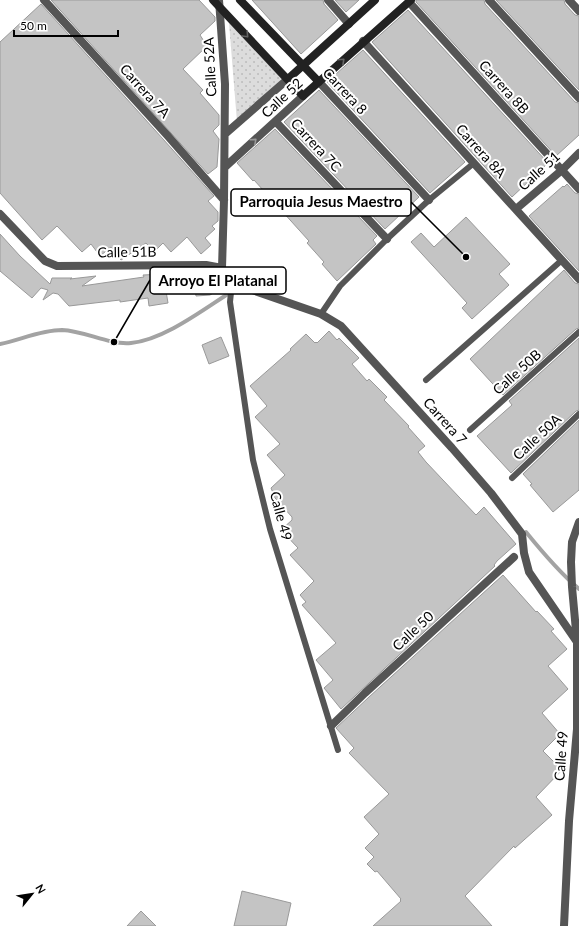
<svg xmlns="http://www.w3.org/2000/svg" width="579" height="926" font-family="Lato,sans-serif">
<defs>
<pattern id="grass-dots" width="8" height="8" patternUnits="userSpaceOnUse"><rect width="8" height="8" fill="#dcdcdc"/><path d="M2 2h.1M6 6h.1" fill="none" stroke="#bbb" stroke-width="1.8" stroke-linecap="round"/></pattern>
</defs>
<rect width="100%" height="100%" fill="#fff"/>
<path fill="url(#grass-dots)" d="M 229,23 L 283,80 L 237,122 Z"/>
<g fill="none" stroke-linecap="round" stroke-linejoin="round">
<path stroke="#a3a3a3" stroke-width="4" d="M 0,344 C 20,340 41,330 62,330 C 86,331 108,345 131,343 C 164,340 204,309 231,292
M 526,532 C 543,553 559,572 579,589"/>
</g>
<path fill="#c4c4c4" stroke="#999" d="M 51,0 L 199,0 L 215,17 L 215,21 L 200,35 L 207,46 L 183,69 L 203,90 L 200,93 L 219,115 L 219,125 L 213,131 L 219,139 L 217,167 L 208,174 Z
M 252,0 L 323,0 L 324,4 L 338,20 L 301,54 Z
M 335,0 L 359,0 L 346,12 Z
M 416,0 L 484,0 L 485,4 L 575,102 L 579,103 L 579,135 L 556,156 L 416,2 Z
M 496,0 L 564,0 L 565,4 L 575,15 L 579,16 L 579,90 Z
M 41,4 L 163,139 L 214,196 L 208,201 L 218,212 L 218,221 L 212,226 L 215,229 L 205,238 L 211,245 L 201,254 L 187,237 L 171,252 L 163,243 L 154,252 L 146,243 L 121,260 L 111,247 L 100,256 L 91,244 L 82,252 L 57,226 L 42,240 L 0,193 L 0,42 Z
M 408,10 L 548,163 L 512,197 L 372,42 Z
M 363,50 L 465,162 L 430,193 L 327,82 Z
M 319,90 L 419,197 L 385,229 L 284,122 Z
M 275,129 L 377,236 L 373,240 L 376,244 L 337,281 L 322,264 L 324,262 L 307,243 L 309,241 L 254,180 L 253,181 L 237,163 Z
M 567,184 L 575,193 L 579,194 L 579,271 L 529,216 L 563,186 L 564,187 Z
M 466,217 L 510,264 L 499,274 L 509,285 L 472,319 L 462,308 L 467,303 L 411,242 L 421,233 L 434,247 Z
M 0,234 L 20,256 L 50,284 L 52,278 L 72,278 L 70,279 L 96,276 L 82,286 L 144,277 L 143,275 L 209,272 L 220,289 L 210,295 L 196,296 L 195,290 L 166,291 L 168,303 L 149,306 L 148,298 L 120,302 L 120,300 L 69,306 L 58,294 L 53,293 L 43,300 L 48,290 L 41,288 L 32,298 L 0,271 Z
M 564,270 L 575,283 L 579,284 L 579,328 L 576,329 L 503,395 L 470,359 Z
M 329,331 L 337,340 L 339,338 L 359,358 L 352,364 L 367,381 L 369,379 L 387,397 L 384,400 L 409,426 L 408,427 L 425,446 L 418,452 L 426,462 L 476,515 L 484,507 L 516,544 L 497,561 L 494,565 L 495,566 L 341,709 L 324,688 L 333,680 L 316,660 L 336,643 L 302,605 L 306,602 L 300,595 L 314,581 L 290,555 L 298,548 L 281,530 L 292,520 L 292,517 L 275,498 L 271,488 L 285,475 L 267,455 L 280,444 L 255,417 L 267,406 L 250,386 L 291,350 L 290,349 L 306,334 L 315,343 L 316,342 L 317,343 Z
M 221,337 L 229,356 L 209,364 L 202,345 Z
M 579,338 L 579,410 L 576,411 L 511,473 L 477,436 L 512,405 L 509,401 Z
M 579,420 L 579,490 L 553,512 L 530,485 L 532,484 L 523,474 Z
M 503,575 L 536,612 L 537,611 L 554,629 L 551,631 L 567,649 L 548,666 L 568,689 L 542,713 L 560,734 L 543,751 L 562,770 L 536,797 L 552,815 L 515,848 L 514,846 L 465,896 L 492,926 L 373,926 L 401,901 L 400,900 L 401,899 L 377,871 L 375,872 L 367,864 L 374,857 L 365,848 L 379,834 L 364,817 L 389,794 L 349,753 L 354,748 L 336,728 L 369,697 Z
M 242,891 L 291,903 L 286,926 L 234,926 Z
M 141,911 L 156,926 L 127,926 Z"/>
<g fill="none" stroke-linecap="round" stroke-linejoin="round">
<path stroke="#555" stroke-width="6" d="M 232,283 L 230,302 L 253,460 L 270,529 L 338,750
M 321,314 L 340,286 L 387,239 L 429,200 L 474,163
M 426,380 L 562,260
M 470,430 L 579,332
M 512,478 L 579,414"/>
<path stroke="#555" stroke-width="8" d="M 44,0 L 167,135 L 224,200
M 219,0 L 225,84 L 224,200 L 222,268 L 232,283 L 321,314 L 341,326 L 452,448 L 491,493 L 522,534 L 524,553 L 529,572 L 577,642
M 328,0 L 349,24
M 489,0 L 579,98
M 569,0 L 579,11
M 409,2 L 579,189
M 363,41 L 579,279
M 319,82 L 429,200
M 276,122 L 387,239
M 225,134 L 288,79
M 225,167 L 303,96
M 516,209 L 562,170 L 579,153
M 0,214 L 45,261 L 57,266 L 206,265 L 222,268
M 331,726 L 365,693 L 514,557
M 564,926 L 569,821 L 577,729 L 577,642 L 572,587 L 571,562 L 572,542 L 579,522"/>
<path stroke="#222" stroke-width="8" d="M 213,0 L 303,96 L 411,0
M 240,0 L 319,82
M 288,79 L 375,0"/>
</g>
<defs><path id="oneway-chevron" d="M-2-3.5L2.5 0L-2 3.5" fill="none" stroke-width="1.6" stroke-linecap="round" stroke-linejoin="round"/></defs>
<g stroke="#646464">
<use href="#oneway-chevron" transform="translate(246 35) rotate(47)"/>
<use href="#oneway-chevron" transform="translate(342 61) rotate(-43)"/>
</g>
<use stroke="#999" href="#oneway-chevron" transform="translate(254 141) rotate(-42)"/>
<g text-anchor="middle" stroke-width="4" stroke-linejoin="round" paint-order="stroke">
<g font-size="14" fill="#000" stroke="#fff">
<text transform="translate(210 67) rotate(-93)" y="5">Calle 52A</text>
<text transform="translate(504 87) rotate(48)" y="5">Carrera 8B</text>
<text transform="translate(145 91) rotate(48)" y="5">Carrera 7A</text>
<text transform="translate(345 91) rotate(47)" y="5">Carrera 8</text>
<text transform="translate(282 98) rotate(-43)" y="5">Calle 52</text>
<text transform="translate(316 145) rotate(47)" y="5">Carrera 7C</text>
<text transform="translate(481 151) rotate(48)" y="5">Carrera 8A</text>
<text transform="translate(539 171) rotate(-42)" y="5">Calle 51</text>
<text transform="translate(127 252) rotate(-1)" y="5">Calle 51B</text>
<text transform="translate(517 372) rotate(-42)" y="5">Calle 50B</text>
<text transform="translate(445 421) rotate(48)" y="5">Carrera 7</text>
<text transform="translate(537 437) rotate(-43)" y="5">Calle 50A</text>
<text transform="translate(281 516) rotate(75)" y="5">Calle 49</text>
<text transform="translate(413 631) rotate(-43)" y="5">Calle 50</text>
<text transform="translate(561 756) rotate(-86)" y="5">Calle 49</text>
</g>
</g>
<path fill="none" stroke="#000" stroke-width="1.5" d="M466 257L411 202M114 342L150 280"/>
<g fill="#000" stroke="#fff" stroke-width="1.5">
<circle cx="466" cy="257" r="4"/>
<circle cx="114" cy="342" r="4"/>
</g>
<g fill="#fff" stroke="#000" stroke-width="1.5">
<rect x="231" y="189" width="180" height="27" rx="4"/>
<rect x="150" y="267" width="136" height="27" rx="4"/>
</g>
<g font-size="15" text-anchor="middle" font-weight="bold" fill="#000">
<text x="321" y="207">Parroquia Jesus Maestro</text>
<text x="218" y="286">Arroyo El Platanal</text>
</g>
<g transform="translate(32 894) rotate(60)" stroke="#ffffff" stroke-width="3" paint-order="stroke">
<path d="M0-3L7 15L0 10L-7 15Z" fill="#000000"/>
<text y="-6" font-size="11" font-weight="bold" text-anchor="middle" fill="#000000">N</text>
</g>
<path d="M14 30v6h104v-6" fill="none" stroke="#000000" stroke-width="2"/>
<text x="20" y="30" font-size="12" fill="#000000" stroke="#ffffff" stroke-width="3" paint-order="stroke">50 m</text>
</svg>
